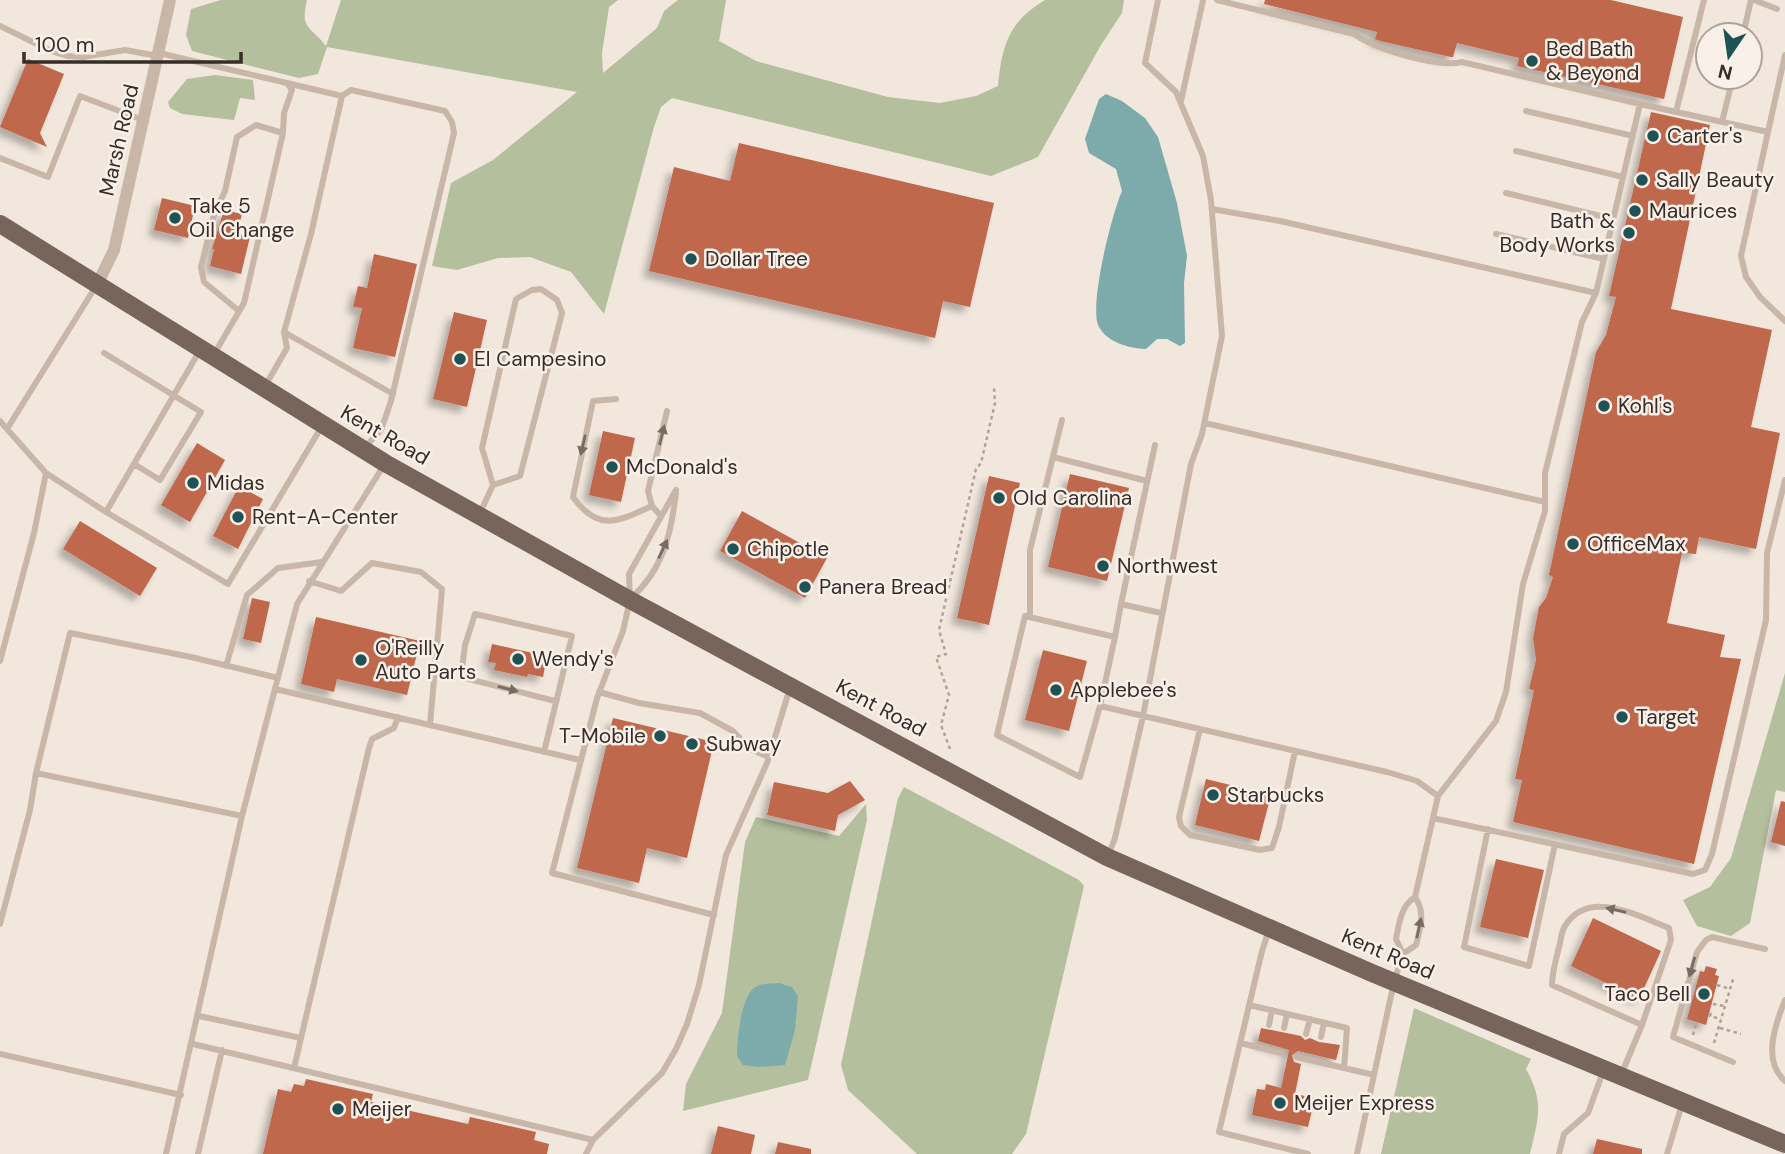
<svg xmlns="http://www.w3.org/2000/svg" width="1785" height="1154" font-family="'DM Sans',sans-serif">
<defs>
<filter id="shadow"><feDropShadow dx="-6" dy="6" stdDeviation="3.5" flood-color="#0004"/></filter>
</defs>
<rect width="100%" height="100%" fill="#f1e7dd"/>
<path fill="#b4bf9e" d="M 221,0 L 307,0 C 300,30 310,25 326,46 L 341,0 L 618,0 L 609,7 L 602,53 L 603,73 L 657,28 L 664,11 L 678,0 L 726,0 L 719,41 L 756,61 L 888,97 L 940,103 L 976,96 L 998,86 C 1002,46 1008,22 1045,0 L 1124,0 L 1122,13 L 1101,45 L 1038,157 L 991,176 L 672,98 L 661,107 L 654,127 L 604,314 L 571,272 L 530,257 L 498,258 L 457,270 L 432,266 L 451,183 L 493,160 L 577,92 L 327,47 L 318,74 L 299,78 L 192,51 L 186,35 L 191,9 Z
M 215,75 L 253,80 L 255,100 L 240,98 L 234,120 L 182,114 L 170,108 L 168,102 L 187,79 Z
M 1785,673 L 1785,792 L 1776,790 L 1750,923 L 1731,936 L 1697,926 L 1683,900 L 1710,887 L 1731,858 Z
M 904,787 L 1079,880 L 1084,886 L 1026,1134 L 1012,1154 L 917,1154 L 848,1090 L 841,1065 L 898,798 Z
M 866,804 L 867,820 L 808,1080 L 683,1111 L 686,1084 L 722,1013 L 745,842 L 756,817 L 839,836 Z
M 1414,1008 L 1531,1059 L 1526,1069 C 1545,1103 1538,1119 1530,1154 L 1381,1154 Z"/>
<path fill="#7dabac" d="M 1106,94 L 1122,101 L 1145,118 L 1158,137 L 1177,203 L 1187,256 L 1184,283 L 1185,343 L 1180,346 L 1167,339 L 1157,339 L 1146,349 C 1129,348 1108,343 1099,327 C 1088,308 1112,213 1122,191 L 1116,169 L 1089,153 L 1085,139 L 1099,99 Z
M 779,983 L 792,987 L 798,996 L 795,1030 L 785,1065 L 757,1067 L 743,1065 L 737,1056 C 737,1040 741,993 757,986 C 763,983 772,984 779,983 Z"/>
<path fill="#bf684c" filter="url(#shadow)" d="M 1265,0 L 1611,0 L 1683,17 L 1664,99 L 1517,66 L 1519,58 L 1457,43 L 1453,57 L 1451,57 L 1380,41 L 1375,39 L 1377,32 L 1264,4 Z
M 28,59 L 64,74 L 40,133 L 47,147 L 0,127 Z
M 1651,112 L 1710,125 L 1671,309 L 1772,330 L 1751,427 L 1780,433 L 1756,549 L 1699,537 L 1696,554 L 1682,553 L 1667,623 L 1725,635 L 1720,657 L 1741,659 L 1694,864 L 1513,822 L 1522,780 L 1515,779 L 1534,690 L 1529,689 L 1536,660 L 1533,638 L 1539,607 L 1546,598 L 1553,577 L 1549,575 L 1596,352 L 1606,335 L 1616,297 L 1609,296 Z
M 739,143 L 994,203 L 970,307 L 943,301 L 935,338 L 649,271 L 674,167 L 730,181 Z
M 162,198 L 195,206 L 188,238 L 154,230 Z
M 224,210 L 242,214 L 237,233 L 250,237 L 241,274 L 210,266 L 214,249 L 212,249 Z
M 374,254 L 417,264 L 395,357 L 353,348 L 362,308 L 353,307 L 358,286 L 367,288 Z
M 454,312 L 487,320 L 467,407 L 433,399 Z
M 603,431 L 635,438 L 621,502 L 589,495 Z
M 197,443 L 225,460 L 190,522 L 161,505 Z
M 1070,474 L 1129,488 L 1107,581 L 1048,567 Z
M 989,476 L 1020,483 L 989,625 L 957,618 Z
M 239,486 L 263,499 L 238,549 L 213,536 Z
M 742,511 L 827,558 L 805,598 L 720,551 Z
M 80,521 L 157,568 L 140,596 L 63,549 Z
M 252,598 L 270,602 L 261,643 L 243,639 Z
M 316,617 L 420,641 L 407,695 L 337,679 L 334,692 L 301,684 Z
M 492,644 L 547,656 L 543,677 L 528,674 L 527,677 L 494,670 L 496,663 L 488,662 Z
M 1043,650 L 1087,661 L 1069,731 L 1025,720 Z
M 613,718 L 714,742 L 687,858 L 647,848 L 639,883 L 577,868 Z
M 1206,779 L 1271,795 L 1259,841 L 1195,825 Z
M 850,781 L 865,800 L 838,815 L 835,831 L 767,815 L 774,782 L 828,793 Z
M 1781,801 L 1785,802 L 1785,846 L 1771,842 Z
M 1496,859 L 1544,870 L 1528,938 L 1480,927 Z
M 1593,918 L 1661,951 L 1639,999 L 1571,966 Z
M 1706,966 L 1717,969 L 1715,975 L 1719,976 L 1706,1025 L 1687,1019 L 1700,971 L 1704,972 Z
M 1261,1028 L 1301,1036 L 1305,1040 L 1310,1038 L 1319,1042 L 1340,1045 L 1336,1060 L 1298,1051 L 1292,1055 L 1294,1062 L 1301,1064 L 1295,1094 L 1315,1098 L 1308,1127 L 1252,1115 L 1257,1089 L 1265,1090 L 1266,1084 L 1281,1088 L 1289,1050 L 1258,1041 Z
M 306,1079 L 373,1094 L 371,1102 L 468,1124 L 470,1117 L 536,1132 L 534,1140 L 549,1144 L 547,1154 L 263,1154 L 278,1089 L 291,1092 L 294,1084 L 304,1086 Z
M 718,1126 L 755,1135 L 751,1154 L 711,1154 Z
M 1597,1139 L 1642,1149 L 1642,1154 L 1593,1154 Z
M 778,1142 L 811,1149 L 811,1154 L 775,1154 Z"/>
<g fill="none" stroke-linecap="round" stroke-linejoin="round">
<path stroke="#b4a194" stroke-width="2.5" stroke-dasharray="3.5 3.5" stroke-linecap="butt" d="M 950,749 L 941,725 L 949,695 L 936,657 L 946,654 L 939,630 L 976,469 L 981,463 L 995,403 L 994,388
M 1717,985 L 1730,989
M 1713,1004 L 1725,1006
M 1711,1013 L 1710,1016 L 1721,1019
M 1720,1028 L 1741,1034
M 1693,1035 L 1696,1024
M 1714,1043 L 1734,976"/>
<path stroke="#c8b7a9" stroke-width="6" d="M 1217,0 L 1354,34 C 1376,49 1436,68 1462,62 L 1640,104 L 1596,293 L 1582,322 L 1545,473 L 1545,511 L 1523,584 L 1506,692 L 1496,721 L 1438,796 L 1415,897 C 1401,906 1399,923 1396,939 L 1403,954
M 1754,0 L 1777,9
M 0,26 L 51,51 L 67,56 L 83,57 L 125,50 L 158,56
M 1743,35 L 1751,0
M 159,53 L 287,83 L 292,90 L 284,113 L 283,133 L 244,303 L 213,356
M 287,83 L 342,96
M 1181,101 L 1203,0
M 1640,104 L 1768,132 L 1741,256 L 1746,277 L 1760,297 L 1785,321
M 1526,111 L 1633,136
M 1676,112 L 1704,0
M 1722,122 L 1733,77
M 1768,132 L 1785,55
M 1516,151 L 1623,177
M 0,158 L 48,177 L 80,96 L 143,120
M 1506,193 L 1613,219
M 1212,209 L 1280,221 L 1596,293
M 1496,234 L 1604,259
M 239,311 L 204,282 L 201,267 L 214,215 L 225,191 L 237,137 L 256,125 L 283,133
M 284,332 L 393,394
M 104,353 L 201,412 L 160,480 L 134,464
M 264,388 L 287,348 L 284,332 L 311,234 L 342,96 L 351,90 L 445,111 L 452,122 L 454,133 L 391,401 L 381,430 L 364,448
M 616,399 L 593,401 L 573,497 C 598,532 617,522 652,506 L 661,516
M 0,421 L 7,429
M 1205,423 L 1545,502
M 1053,457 L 1147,481
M 46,473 L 106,512 L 228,584 L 322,426
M 676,490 L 629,574 L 630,600 L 623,631 L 597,698 L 552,873 L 714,915
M 652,506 L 648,491 L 667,411
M 106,512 L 200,350
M 480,513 L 493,485 L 520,476 L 562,313 L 557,300 L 541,289 L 532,290 L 516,299 L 482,448 L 493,485
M 309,581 L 341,591 L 372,563 L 421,572 L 442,589 L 430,725
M 631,598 C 663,570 671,534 676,493
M 1121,604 L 1155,445
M 1030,617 L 1030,550 L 1062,420
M 1115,637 L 1121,604 L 1161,613
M 0,661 L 34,533 L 46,473 L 7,429 L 96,286
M 226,666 L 247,595 L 278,568 L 322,562
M 275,689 L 580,760
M 599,692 L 639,703 L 700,713 L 733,731 L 750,749 L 769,757
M 1100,706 L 1080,777 L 997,735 L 1025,616 L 1115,637 L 1100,706 L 1387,772 L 1417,781 L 1438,796
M 1200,729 L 1179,817 L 1181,826 L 1190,835 L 1260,850 L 1272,848 L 1279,827 L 1295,751
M 544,752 L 572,636 L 475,614 L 465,645 L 461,677 L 555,701
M 36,773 L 70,633 L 191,657 L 278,678
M 1433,818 L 1693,874 L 1705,870 L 1712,854 L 1766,620 L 1767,553 L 1785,480
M 1488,829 L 1464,947 L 1529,966 L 1555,844
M 1108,856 L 1115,838 L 1143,716 L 1191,464 L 1202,434 L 1222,336 L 1211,200 L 1203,156 L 1176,92 L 1145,63 L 1158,0
M 0,924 L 30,810 L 36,773 L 242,816
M 1269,930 L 1262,951 L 1219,1132 L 1308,1154
M 1785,1000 C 1775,1025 1762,1061 1785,1081
M 1249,1005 L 1347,1028 L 1344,1068
M 199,1016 L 301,1038
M 1269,1025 L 1272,1010
M 1284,1028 L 1287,1014
M 1306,1034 L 1310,1019
M 1321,1037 L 1324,1023
M 1240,1043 L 1282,1053
M 193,1044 L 593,1140
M 0,1054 L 181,1095
M 1297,1057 L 1374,1075
M 1733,1062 L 1673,1037 L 1697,952 L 1706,940 L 1712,937 L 1765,949
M 294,1068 L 369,748 L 372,739 L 394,728 L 398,717
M 1621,1075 L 1642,1025 L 1671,940 L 1669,928 C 1638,916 1588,888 1565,926 C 1561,932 1561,941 1559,947 C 1556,960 1552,972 1552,985 L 1642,1025
M 166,1154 L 242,816 L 297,604 L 384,465
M 198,1154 L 222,1050
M 586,1154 L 593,1140 L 662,1073 L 676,1049 L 687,1024 L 699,985 L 726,855 L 767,763 L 790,688
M 1357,1154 L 1394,982 L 1403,954 L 1416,945 C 1420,928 1426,913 1415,897
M 1559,1154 L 1564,1134 L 1588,1113 L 1603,1072
M 1667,1154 L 1682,1104"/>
<path stroke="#c8b7a9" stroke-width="12" d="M 97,285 L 114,250 L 170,0"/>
<path stroke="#77645b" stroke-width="18" d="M 0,224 L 385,463 L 630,600 L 1107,857 L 1372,973 L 1785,1144"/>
</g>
<defs><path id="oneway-solid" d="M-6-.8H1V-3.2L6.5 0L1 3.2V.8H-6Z" transform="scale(1.75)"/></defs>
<g fill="#786b63">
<use href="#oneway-solid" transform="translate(662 435) rotate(-76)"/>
<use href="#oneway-solid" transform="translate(583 445) rotate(103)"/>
<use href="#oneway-solid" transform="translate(663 549) rotate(-65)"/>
<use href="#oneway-solid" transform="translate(508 689) rotate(14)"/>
<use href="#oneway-solid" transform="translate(1616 910) rotate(-167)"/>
<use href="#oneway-solid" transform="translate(1419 928) rotate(-78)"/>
<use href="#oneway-solid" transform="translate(1692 967) rotate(106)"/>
</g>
<g fill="#205255" stroke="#f9f1e9" stroke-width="2.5">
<circle cx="1532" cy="61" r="7"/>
<circle cx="1653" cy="136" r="7"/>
<circle cx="1642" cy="180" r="7"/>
<circle cx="1635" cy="211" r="7"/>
<circle cx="175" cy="218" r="7"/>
<circle cx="1629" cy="233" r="7"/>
<circle cx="691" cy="259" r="7"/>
<circle cx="460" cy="359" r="7"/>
<circle cx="1604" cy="406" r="7"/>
<circle cx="612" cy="467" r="7"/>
<circle cx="193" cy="483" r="7"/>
<circle cx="999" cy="498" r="7"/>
<circle cx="238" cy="517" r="7"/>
<circle cx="1573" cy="544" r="7"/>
<circle cx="733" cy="549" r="7"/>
<circle cx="1103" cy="566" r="7"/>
<circle cx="805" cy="587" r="7"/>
<circle cx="518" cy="659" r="7"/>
<circle cx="361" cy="660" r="7"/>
<circle cx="1056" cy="690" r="7"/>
<circle cx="1622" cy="717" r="7"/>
<circle cx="660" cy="736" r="7"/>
<circle cx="692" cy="744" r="7"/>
<circle cx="1213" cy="795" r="7"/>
<circle cx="1704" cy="994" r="7"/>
<circle cx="1280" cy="1103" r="7"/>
<circle cx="338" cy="1109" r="7"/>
</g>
<g text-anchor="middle" stroke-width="5" stroke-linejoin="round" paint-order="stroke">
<g font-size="21" fill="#362d29" stroke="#f9f1e9" text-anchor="start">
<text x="1546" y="56">Bed Bath<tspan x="1546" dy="24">&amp; Beyond</tspan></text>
<text x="1667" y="143">Carter's</text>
<text x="1656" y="187">Sally Beauty</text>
<text x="189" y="213">Take 5<tspan x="189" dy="24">Oil Change</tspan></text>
<text x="1649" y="218">Maurices</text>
<text x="1615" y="228" text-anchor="end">Bath &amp;<tspan x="1615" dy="24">Body Works</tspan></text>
<text x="705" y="266">Dollar Tree</text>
<text x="474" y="366">El Campesino</text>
<text x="1618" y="413">Kohl's</text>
<text x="626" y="474">McDonald's</text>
<text x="207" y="490">Midas</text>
<text x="1013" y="505">Old Carolina</text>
<text x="252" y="524">Rent-A-Center</text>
<text x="1587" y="551">OfficeMax</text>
<text x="747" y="556">Chipotle</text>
<text x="1117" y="573">Northwest</text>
<text x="819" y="594">Panera Bread</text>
<text x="375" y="655">O'Reilly<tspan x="375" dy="24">Auto Parts</tspan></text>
<text x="532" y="666">Wendy's</text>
<text x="1070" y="697">Applebee's</text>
<text x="1636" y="724">Target</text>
<text x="646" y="743" text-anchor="end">T-Mobile</text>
<text x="706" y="751">Subway</text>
<text x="1227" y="802">Starbucks</text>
<text x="1690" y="1001" text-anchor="end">Taco Bell</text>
<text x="1294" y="1110">Meijer Express</text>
<text x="352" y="1116">Meijer</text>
</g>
<g font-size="21" fill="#362d29" stroke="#f9f1e9">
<text transform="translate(119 140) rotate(-77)" y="7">Marsh Road</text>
<text transform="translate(385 435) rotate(30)" y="7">Kent Road</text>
<text transform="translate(881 708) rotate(28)" y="7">Kent Road</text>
<text transform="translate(1388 954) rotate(23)" y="7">Kent Road</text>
</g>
</g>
<g transform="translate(1729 56) rotate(193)"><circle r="33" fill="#f9f1e9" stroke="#aba39c" stroke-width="2"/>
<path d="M0-5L12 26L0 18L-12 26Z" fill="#205255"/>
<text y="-10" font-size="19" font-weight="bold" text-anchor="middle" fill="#362d29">N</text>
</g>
<path d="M24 52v10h217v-10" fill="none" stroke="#362d29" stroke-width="3.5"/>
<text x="35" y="52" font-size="21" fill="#362d29" stroke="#f9f1e9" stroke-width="5" paint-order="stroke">100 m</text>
</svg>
